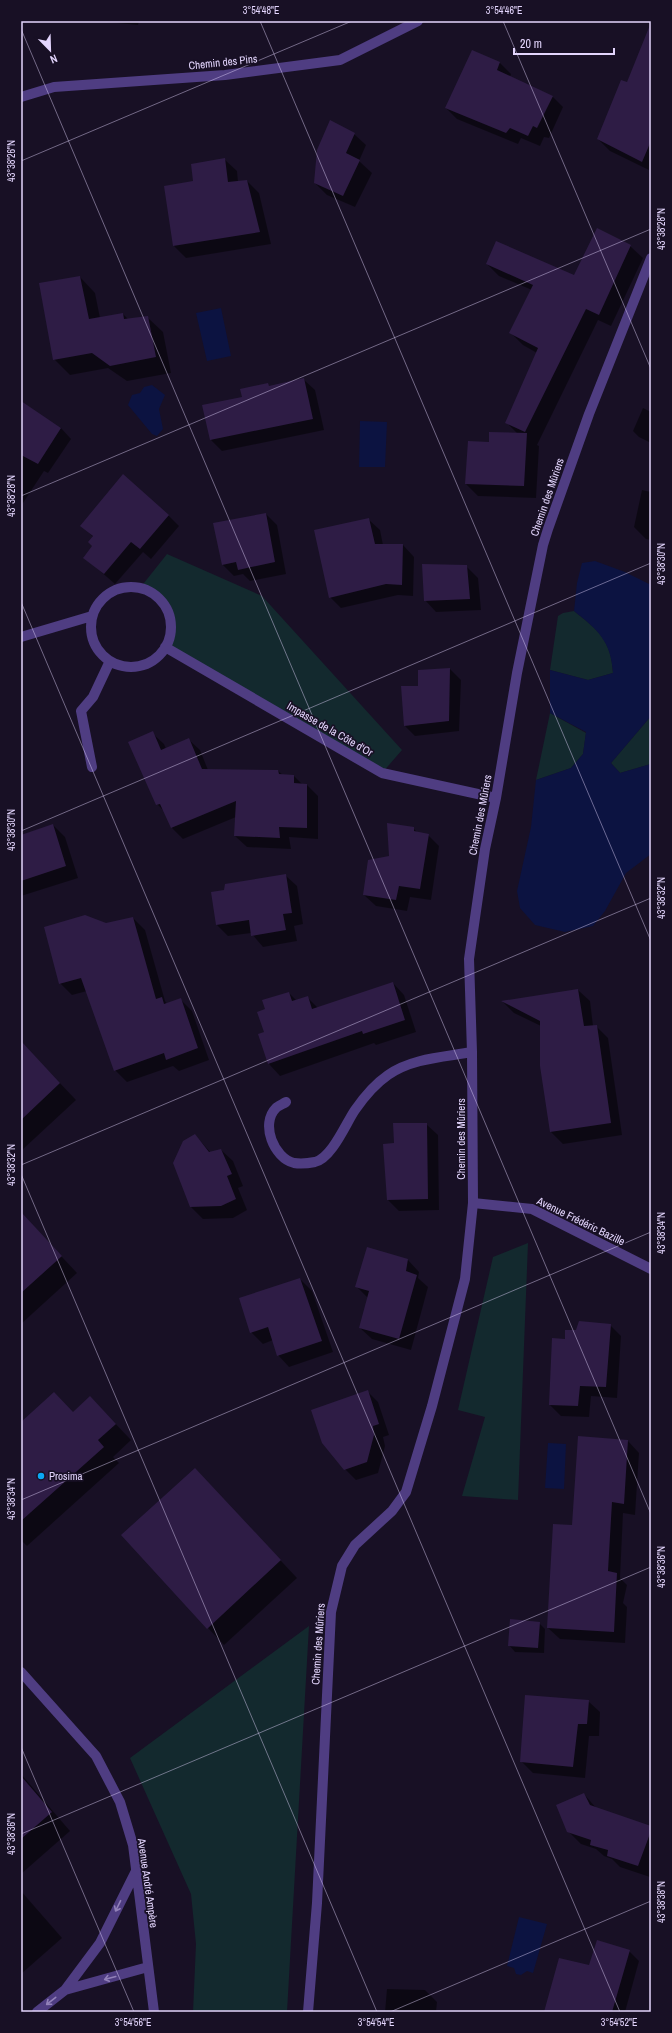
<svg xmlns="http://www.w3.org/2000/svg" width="672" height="2033" font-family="'Archivo Narrow',sans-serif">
<rect width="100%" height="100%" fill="#181025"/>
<path fill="#13292e" d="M 167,554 L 262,596 L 402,750 L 382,773 L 165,647 C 177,619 167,599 140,588 Z
M 574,611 C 599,631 611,640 613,673 L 588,680 L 550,670 L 558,616 L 563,613 Z
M 550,713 L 586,733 L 583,754 L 571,768 L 536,780 Z
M 651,716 L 651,764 L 620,773 L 611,763 Z
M 528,1243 L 518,1500 L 462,1496 L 485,1417 L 458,1410 L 493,1257 Z
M 309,1626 L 287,2012 L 193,2012 L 196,1944 L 191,1894 L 130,1758 Z"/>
<path fill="#0c1341" d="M 221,308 L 231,356 L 207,361 L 196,313 Z
M 152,385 L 165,395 L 159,409 L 163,429 L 157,436 L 152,434 L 128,405 L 132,395 L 140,393 L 144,387 Z
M 360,421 L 387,422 L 385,467 L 359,467 Z
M 595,561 L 625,572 L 651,585 L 651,716 L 611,763 L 620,773 L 651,764 L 651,854 L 626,873 L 605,911 L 593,926 L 565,932 L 535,925 L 520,908 L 517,891 L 531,827 L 536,780 L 571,768 L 583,754 L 586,732 L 550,713 L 550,670 L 588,680 L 613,673 C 611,641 598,630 574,611 L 577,583 L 582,563 Z
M 548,1443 L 566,1444 L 564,1489 L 545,1488 Z
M 519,1917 L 547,1924 L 533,1973 L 527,1971 L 521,1975 L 516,1974 L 514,1968 L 507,1966 Z"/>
<path fill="#0007" d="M 97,21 L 139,21 L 138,25 Z
M 651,25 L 651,171 L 610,151 L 598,139 L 627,83 Z
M 473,51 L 500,63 L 511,74 L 510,77 L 552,96 L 563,107 L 549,138 L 544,137 L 540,146 L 521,138 L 518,144 L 457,119 L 446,108 Z
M 354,134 L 366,145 L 359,161 L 372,173 L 355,207 L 327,195 L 315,183 Z
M 224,159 L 237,171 L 238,182 L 247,181 L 259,193 L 271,244 L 186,258 L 174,246 L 165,187 L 195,182 Z
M 630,246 L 643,258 L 611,326 L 598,320 L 537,445 L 539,446 L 536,498 L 478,496 L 466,484 L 490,443 L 518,434 L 506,422 L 537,353 L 523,345 L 511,333 L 532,290 L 499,276 L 487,264 L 574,277 Z
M 80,277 L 95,293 L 100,318 L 123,314 L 128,319 L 147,317 L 163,332 L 171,373 L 127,381 L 108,368 L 70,375 L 54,359 Z
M 303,379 L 315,390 L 324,430 L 222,451 L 211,440 L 243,398 L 267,384 L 270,387 Z
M 21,402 L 61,428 L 71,439 L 48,473 L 44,471 L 21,506 Z
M 643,408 L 651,412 L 651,443 L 639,437 L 633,431 Z
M 642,490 L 651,492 L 651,540 L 646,539 L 634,527 Z
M 266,514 L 277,525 L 286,574 L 250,581 L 243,574 L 234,576 L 222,564 Z
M 168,515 L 179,526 L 151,559 L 143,552 L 115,584 L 84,557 L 93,546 L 93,537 L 82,525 Z
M 368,519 L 380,530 L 383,545 L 403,545 L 414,557 L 413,596 L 398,595 L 341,608 L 330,597 Z
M 466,566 L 478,578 L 481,610 L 436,612 L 425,600 Z
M 450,669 L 461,680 L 459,731 L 415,736 L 405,726 L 419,687 Z
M 152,733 L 164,744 L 166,749 L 188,739 L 200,750 L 208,770 L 278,771 L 283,775 L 294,776 L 303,785 L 307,785 L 318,796 L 318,839 L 289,837 L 291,849 L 247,847 L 235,836 L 236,817 L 183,839 L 172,828 L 165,812 L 157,804 Z
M 53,825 L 65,837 L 78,878 L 21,896 L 21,836 Z
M 413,828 L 418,833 L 428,835 L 439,846 L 431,900 L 410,897 L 407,911 L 376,906 L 364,895 Z
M 285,875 L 297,886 L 303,924 L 294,926 L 297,941 L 263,947 L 251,933 L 228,936 L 217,925 L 225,890 Z
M 133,918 L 145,930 L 165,1001 L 167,1004 L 180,999 L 192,1011 L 209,1060 L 179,1071 L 173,1066 L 127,1082 L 115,1070 L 87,991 L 72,995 L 60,983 L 106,925 Z
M 393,983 L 404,995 L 416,1032 L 376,1045 L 374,1043 L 280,1076 L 269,1064 L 259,1034 L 265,1032 L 266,1010 L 289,993 L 296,1000 L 307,997 L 318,1008 Z
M 578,990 L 590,1001 L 593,1026 L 596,1026 L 608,1038 L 622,1135 L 563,1144 L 551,1132 L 541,1066 L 541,1026 L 514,1013 L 503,1002 Z
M 21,1042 L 76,1100 L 21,1151 Z
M 426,1124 L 438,1135 L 439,1210 L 399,1211 L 388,1200 L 395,1144 Z
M 195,1135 L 211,1153 L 221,1150 L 233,1161 L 243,1186 L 238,1188 L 247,1210 L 233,1218 L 203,1219 L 191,1207 Z
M 21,1213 L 77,1273 L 21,1324 Z
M 367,1249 L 408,1260 L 419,1272 L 418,1278 L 428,1287 L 411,1350 L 372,1339 L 360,1328 L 368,1298 L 357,1287 Z
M 300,1279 L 312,1291 L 333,1352 L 289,1367 L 278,1355 L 273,1340 L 263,1344 L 251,1332 Z
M 610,1325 L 621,1336 L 617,1398 L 591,1396 L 589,1417 L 561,1416 L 550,1405 L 565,1340 L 577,1331 Z
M 367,1391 L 378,1402 L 389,1435 L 383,1437 L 385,1446 L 378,1473 L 356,1480 L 345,1469 Z
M 90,1397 L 131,1440 L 113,1457 L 119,1463 L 27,1546 L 21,1540 L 21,1424 L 73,1413 Z
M 628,1441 L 639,1453 L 635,1515 L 623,1513 L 620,1578 L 627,1585 L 623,1603 L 627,1607 L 625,1643 L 560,1639 L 548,1628 L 573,1526 Z
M 195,1469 L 297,1578 L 224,1645 L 208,1628 Z
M 539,1623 L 545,1629 L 544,1653 L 515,1652 L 509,1645 Z
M 588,1701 L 600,1712 L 599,1736 L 589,1736 L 585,1778 L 533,1773 L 521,1761 Z
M 21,1774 L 70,1831 L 21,1874 Z
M 584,1794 L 597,1809 L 651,1827 L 650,1877 L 620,1867 L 612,1859 L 604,1856 L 596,1849 L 581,1844 L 568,1831 Z
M 21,1891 L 62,1938 L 21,1974 Z
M 629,1951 L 639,1961 L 625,2012 L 545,2012 Z
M 387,1989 L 425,1990 L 437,2002 L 436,2012 L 385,2012 Z"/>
<path fill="#2e1c45" d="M 650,25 L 651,141 L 642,162 L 597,139 L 621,80 L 627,82 Z
M 472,50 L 500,62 L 497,70 L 553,96 L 537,128 L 533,126 L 528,136 L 510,128 L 506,133 L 445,108 Z
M 330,120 L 355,133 L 346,153 L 360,160 L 343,196 L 314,183 L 317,150 Z
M 225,158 L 228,182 L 247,180 L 260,232 L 173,246 L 164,186 L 193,181 L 191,164 Z
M 597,228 L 631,245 L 599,315 L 586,309 L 525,432 L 505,423 L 538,348 L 509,333 L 533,285 L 486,264 L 496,241 L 574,275 Z
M 80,276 L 89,319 L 123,313 L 124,319 L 148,316 L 156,357 L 110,366 L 92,353 L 53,360 L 39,283 Z
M 304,378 L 313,419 L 210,440 L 202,405 L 242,397 L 240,389 L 268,383 L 269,386 Z
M 21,401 L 61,428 L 38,464 L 21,455 Z
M 489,432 L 527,433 L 524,486 L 465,484 L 468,441 L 489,442 Z
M 123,474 L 169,515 L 140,549 L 131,542 L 104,574 L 83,558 L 92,546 L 88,542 L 93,536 L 80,526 Z
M 266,513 L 275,562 L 238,570 L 236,562 L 222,565 L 213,523 Z
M 369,518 L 375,544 L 403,544 L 402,585 L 386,584 L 329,598 L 314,530 Z
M 422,564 L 467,565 L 470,599 L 424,601 Z
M 450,668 L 449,721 L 404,726 L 401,686 L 418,686 L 418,670 Z
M 153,731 L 161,750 L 189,738 L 202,769 L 278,770 L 279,774 L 294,775 L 294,783 L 307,784 L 307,828 L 279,827 L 280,838 L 234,836 L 236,801 L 171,828 L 160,804 L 156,805 L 128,742 Z
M 387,823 L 414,827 L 414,831 L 429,834 L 420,889 L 399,886 L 396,900 L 363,895 L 368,860 L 389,856 Z
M 53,824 L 66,866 L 21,881 L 21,835 Z
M 286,874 L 292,913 L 283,914 L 286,930 L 251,936 L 249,920 L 216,925 L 211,892 L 224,890 L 225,884 Z
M 85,915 L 106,923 L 133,917 L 156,999 L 162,997 L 164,1004 L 181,998 L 198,1048 L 166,1060 L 164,1053 L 114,1071 L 81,978 L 59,984 L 44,927 Z
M 393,982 L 405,1020 L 363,1034 L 362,1031 L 268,1064 L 258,1034 L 264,1032 L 257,1012 L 265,1009 L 262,1000 L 289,992 L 292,1001 L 308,996 L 312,1009 Z
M 578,989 L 584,1026 L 597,1025 L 611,1123 L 550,1132 L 540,1066 L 540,1021 L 501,1001 Z
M 21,1041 L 60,1083 L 21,1120 Z
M 393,1123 L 427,1123 L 428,1199 L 387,1200 L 383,1144 L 394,1143 Z
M 195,1134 L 209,1152 L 221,1149 L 232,1174 L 227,1176 L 236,1199 L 221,1206 L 190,1207 L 173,1163 L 183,1141 Z
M 21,1212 L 62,1256 L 21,1293 Z
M 367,1247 L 408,1259 L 406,1271 L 417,1275 L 399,1339 L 359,1328 L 369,1291 L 355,1287 Z
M 300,1278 L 322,1341 L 277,1356 L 268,1327 L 250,1333 L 239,1298 Z
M 579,1321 L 611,1324 L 606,1387 L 580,1386 L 578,1406 L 549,1405 L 552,1338 L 565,1339 L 565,1330 L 576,1330 Z
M 368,1390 L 379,1424 L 373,1426 L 374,1435 L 367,1462 L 344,1470 L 322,1443 L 311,1410 Z
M 54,1392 L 73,1412 L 90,1396 L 116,1424 L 98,1440 L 104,1447 L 21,1521 L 21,1422 Z
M 578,1436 L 628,1440 L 624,1504 L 612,1502 L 608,1571 L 617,1573 L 614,1632 L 547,1628 L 553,1524 L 572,1525 Z
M 195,1468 L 281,1560 L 207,1629 L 121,1535 Z
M 510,1619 L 540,1622 L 538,1648 L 508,1646 Z
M 525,1695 L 589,1700 L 587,1724 L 578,1724 L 573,1767 L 520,1762 Z
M 21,1776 L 52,1812 L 21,1839 Z
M 584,1793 L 590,1805 L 651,1826 L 651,1831 L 638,1866 L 607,1856 L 608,1850 L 590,1845 L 591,1840 L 567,1832 L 556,1805 Z
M 597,1940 L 630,1950 L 612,2012 L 544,2012 L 559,1958 L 589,1965 Z"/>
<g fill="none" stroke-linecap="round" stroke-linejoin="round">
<path stroke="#4f3d82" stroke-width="10" d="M 21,97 L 54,87 L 225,75 L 340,60 L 418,21
M91 627a40 40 0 1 1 80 0a40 40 0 1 1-80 0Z
M 21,637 L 92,616
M 165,647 L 382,773 L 496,798
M 92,767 L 81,711 L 93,697 L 110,661
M 286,1102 C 283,1104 278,1106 276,1108 C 260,1124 274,1158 294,1163 C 300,1164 310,1163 315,1162 C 332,1158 346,1123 355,1110 C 364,1097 375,1084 388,1075 C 412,1058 445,1057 472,1052
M 473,1203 L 532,1209 L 651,1269
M 21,1672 L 96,1756 L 120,1802 L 133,1845 L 154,2012
M 65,1990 L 148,1967
M 37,2012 L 65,1990 L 100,1943 L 136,1871
M 308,2012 L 317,1903 L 331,1612 L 342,1566 L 355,1545 L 392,1511 L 406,1492 L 432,1406 L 465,1279 L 473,1203 L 472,1052 L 469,959 L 485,849 L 496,798 L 517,673 L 543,545 L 548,529 L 589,414 L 651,258"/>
</g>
<defs><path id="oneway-shaft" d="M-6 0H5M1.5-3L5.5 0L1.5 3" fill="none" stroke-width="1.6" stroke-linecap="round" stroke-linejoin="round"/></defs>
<g stroke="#9281b9">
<use href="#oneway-shaft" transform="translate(118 1906) rotate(116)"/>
<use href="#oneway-shaft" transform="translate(110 1978) rotate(165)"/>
<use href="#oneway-shaft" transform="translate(51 2001) rotate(142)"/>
</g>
<path fill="none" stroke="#e3d5fd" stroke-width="1" stroke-opacity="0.45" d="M 260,21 L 651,941M 503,21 L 651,369M 21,29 L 651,1514M 21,161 L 352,21M 21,496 L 651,229M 21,602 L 620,2012M 21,831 L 651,563M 21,1165 L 651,898M 21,1174 L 377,2012M 21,1500 L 651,1232M 21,1747 L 134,2012M 21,1834 L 651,1567M 390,2012 L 651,1901"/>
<circle fill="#0aa7f4" stroke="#181025" stroke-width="1.5" cx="41" cy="1476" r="4"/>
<g text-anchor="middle" stroke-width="3.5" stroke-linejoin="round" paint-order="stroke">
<g font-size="11" fill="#e3d5fd" stroke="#181025">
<text transform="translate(223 62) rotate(-6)" y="4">Chemin des Pins</text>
<text transform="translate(547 497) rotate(-71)" y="4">Chemin des Mûriers</text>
<text transform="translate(330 729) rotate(30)" y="4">Impasse de la Côte d'Or</text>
<text transform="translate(480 815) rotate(-79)" y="4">Chemin des Mûriers</text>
<text transform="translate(461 1139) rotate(-90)" y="4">Chemin des Mûriers</text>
<text transform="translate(581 1221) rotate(26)" y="4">Avenue Frédéric Bazille</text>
<text transform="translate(318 1644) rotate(-86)" y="4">Chemin des Mûriers</text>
<text transform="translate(148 1883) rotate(82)" y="4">Avenue André Ampère</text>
</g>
<g font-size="11" fill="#e3d5fd" stroke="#181025" text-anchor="start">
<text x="49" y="1480">Prosima</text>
</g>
</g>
<rect width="672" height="2033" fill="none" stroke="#181025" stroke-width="44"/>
<g transform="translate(50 50) rotate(157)" stroke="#181025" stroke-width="3" paint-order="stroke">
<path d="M0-3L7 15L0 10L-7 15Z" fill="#e3d5fd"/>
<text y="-6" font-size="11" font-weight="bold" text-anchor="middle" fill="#e3d5fd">N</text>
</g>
<path d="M514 48v6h100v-6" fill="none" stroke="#e3d5fd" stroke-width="2"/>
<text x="520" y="48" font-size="12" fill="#e3d5fd" stroke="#181025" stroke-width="3" paint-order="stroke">20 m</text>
<rect x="22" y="22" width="628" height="1989" fill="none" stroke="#e3d5fd" stroke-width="1.5"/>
<g font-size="10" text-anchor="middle" fill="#e3d5fd">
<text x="261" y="14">3°54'48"E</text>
<text x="504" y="14">3°54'46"E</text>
<text transform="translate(11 161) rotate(-90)" y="4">43°38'26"N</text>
<text transform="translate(661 229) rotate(-90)" y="4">43°38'28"N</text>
<text transform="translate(11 496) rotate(-90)" y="4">43°38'28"N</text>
<text transform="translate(661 564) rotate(-90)" y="4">43°38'30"N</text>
<text transform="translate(11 830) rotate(-90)" y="4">43°38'30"N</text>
<text transform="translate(661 898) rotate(-90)" y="4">43°38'32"N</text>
<text transform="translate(11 1165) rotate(-90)" y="4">43°38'32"N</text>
<text transform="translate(661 1233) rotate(-90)" y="4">43°38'34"N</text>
<text transform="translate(11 1499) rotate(-90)" y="4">43°38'34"N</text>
<text transform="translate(661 1567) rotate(-90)" y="4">43°38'36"N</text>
<text transform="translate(11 1834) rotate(-90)" y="4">43°38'36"N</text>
<text transform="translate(661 1902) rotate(-90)" y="4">43°38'38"N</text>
<text x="133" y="2026">3°54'56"E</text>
<text x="376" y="2026">3°54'54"E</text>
<text x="619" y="2026">3°54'52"E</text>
</g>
</svg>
